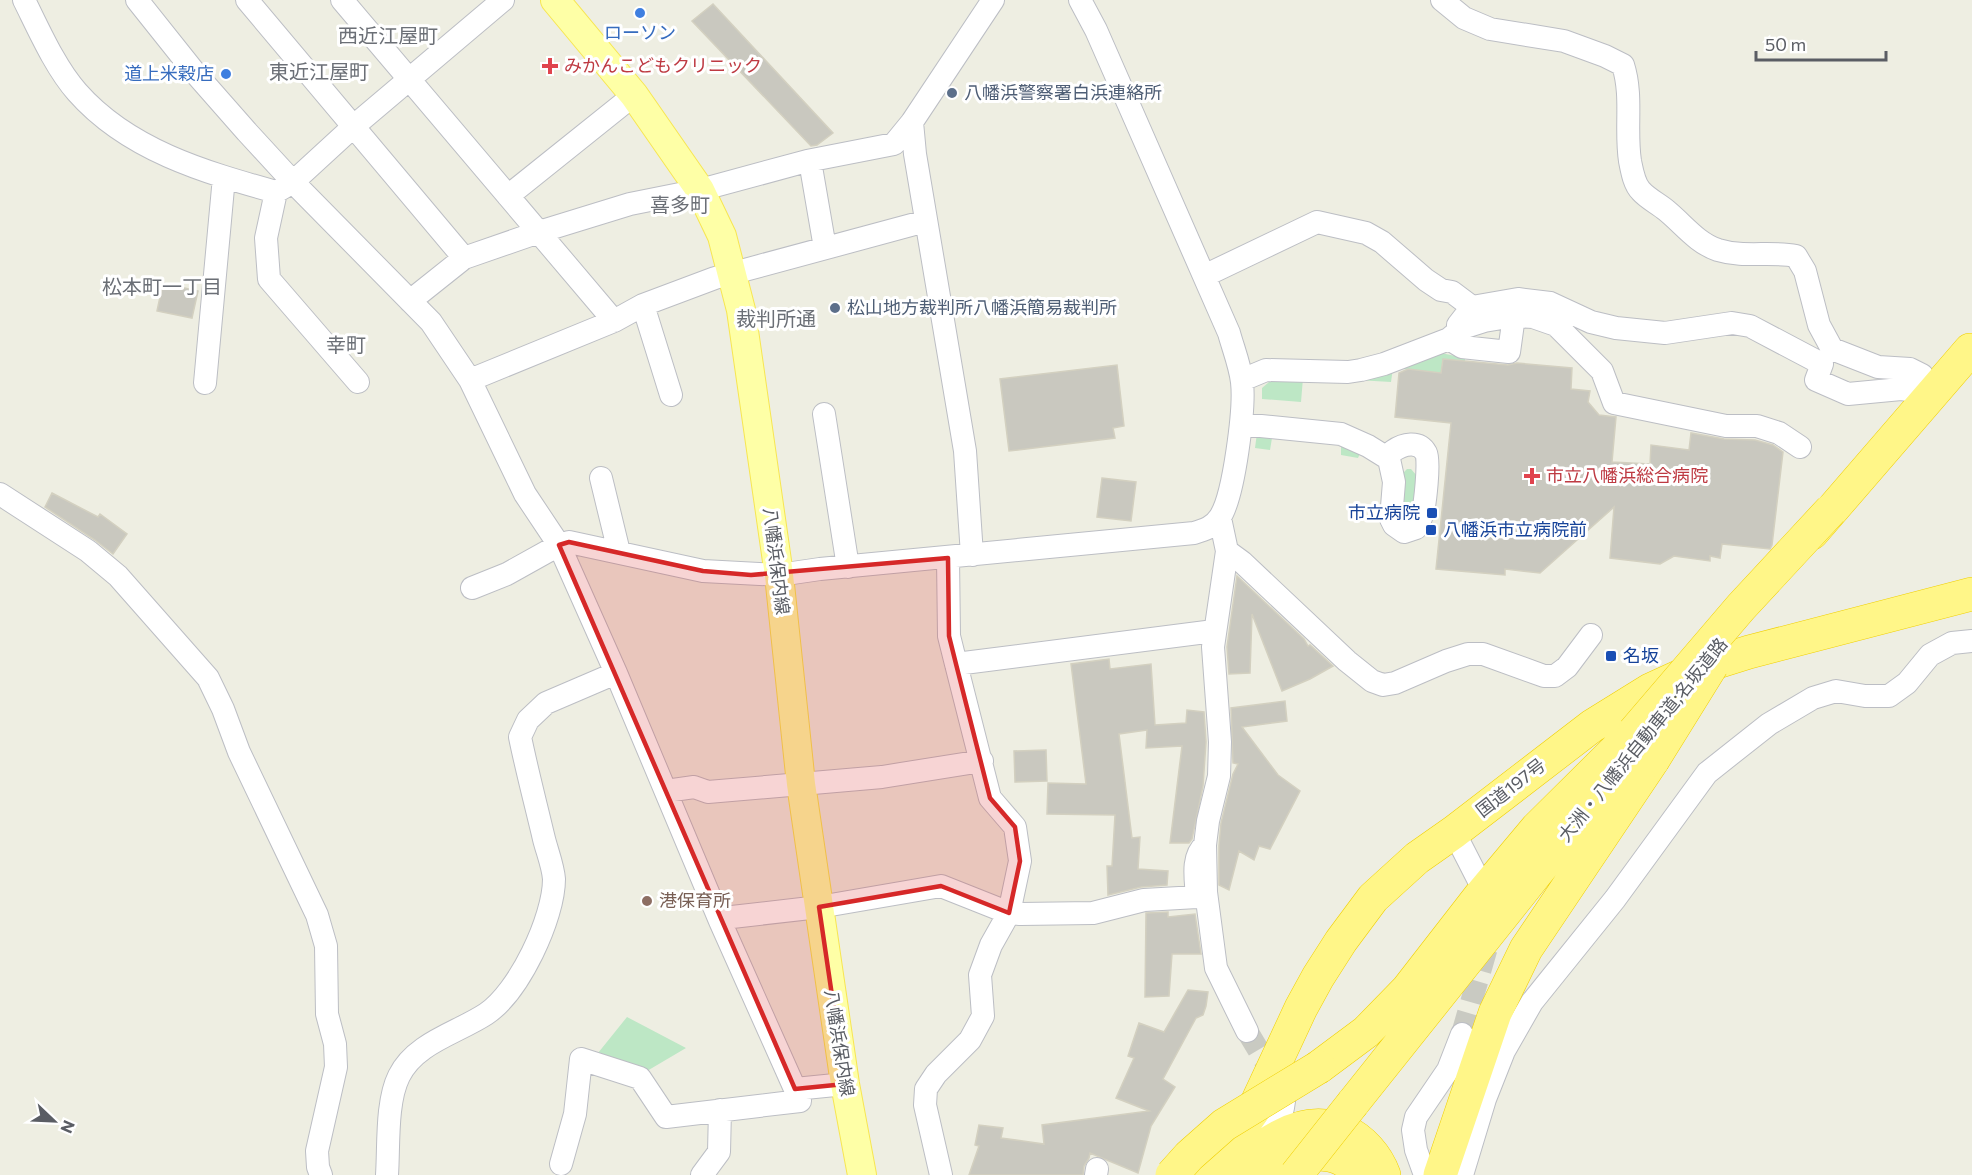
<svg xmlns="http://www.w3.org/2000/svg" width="1972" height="1175" font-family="Commissioner,'Noto Sans JP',sans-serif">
<rect width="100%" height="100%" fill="#eeeee2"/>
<path fill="#bde7c5" d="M 1441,353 L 1465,358 L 1465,362 L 1443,360 L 1441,373 L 1393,368 L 1391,382 L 1323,378 Z
M 1275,377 L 1303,378 L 1301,402 L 1262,399 L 1262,388 Z
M 1257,433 L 1348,441 L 1362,449 L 1358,458 L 1341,455 L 1341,444 L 1272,438 L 1270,450 L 1255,448 Z
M 1407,469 L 1411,469 L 1417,476 L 1413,507 L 1410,510 L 1403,511 L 1402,474 Z
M 627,1017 L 686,1048 L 647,1071 L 598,1053 Z"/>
<path fill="#c9c8bf" stroke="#d3d0c0" stroke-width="1.5" d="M 713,4 L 833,133 L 817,145 L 811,146 L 692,21 Z
M 163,283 L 198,291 L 192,318 L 157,311 Z
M 1443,359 L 1508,365 L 1517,363 L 1572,368 L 1571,389 L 1590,391 L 1588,402 L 1599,415 L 1616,417 L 1612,462 L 1650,464 L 1651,445 L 1689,450 L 1691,433 L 1724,439 L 1755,440 L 1773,445 L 1783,452 L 1772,545 L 1770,549 L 1722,544 L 1720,558 L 1710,556 L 1710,561 L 1674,556 L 1660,564 L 1610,558 L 1614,507 L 1540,573 L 1505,569 L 1505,575 L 1436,569 L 1451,423 L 1395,417 L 1399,373 L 1408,369 L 1441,373 Z
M 1117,365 L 1124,426 L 1113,428 L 1115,438 L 1009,451 L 1000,379 Z
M 1102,478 L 1136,482 L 1131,521 L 1097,517 Z
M 52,493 L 98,517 L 100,514 L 127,534 L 113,554 L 95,540 L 45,507 Z
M 1237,576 L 1304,639 L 1308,646 L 1310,645 L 1333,666 L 1310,679 L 1282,691 L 1252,614 L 1250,673 L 1229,674 L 1227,647 Z
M 1109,659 L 1110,669 L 1151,664 L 1155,725 L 1186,723 L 1187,710 L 1204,712 L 1206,742 L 1203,786 L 1192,839 L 1189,843 L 1170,843 L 1182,746 L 1146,748 L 1147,730 L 1119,734 L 1132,838 L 1140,837 L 1138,869 L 1168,871 L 1167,885 L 1141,887 L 1108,895 L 1107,866 L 1112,866 L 1115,815 L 1047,814 L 1048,783 L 1086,784 L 1071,664 Z
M 1285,701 L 1287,721 L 1242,727 L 1278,775 L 1300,791 L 1270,849 L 1259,846 L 1254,860 L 1239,851 L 1229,890 L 1219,885 L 1219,846 L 1221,823 L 1233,774 L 1238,764 L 1233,763 L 1231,708 Z
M 1046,750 L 1047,781 L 1015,782 L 1014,751 Z
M 1168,912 L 1168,917 L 1195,914 L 1201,954 L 1172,954 L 1169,996 L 1145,997 L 1146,913 Z
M 1188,990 L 1208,992 L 1206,1006 L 1203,1015 L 1196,1018 L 1163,1079 L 1175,1087 L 1151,1126 L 1138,1173 L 1090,1153 L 1089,1158 L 1084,1166 L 1083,1175 L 969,1175 L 979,1146 L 975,1145 L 979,1125 L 1003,1128 L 1001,1138 L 1044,1144 L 1042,1125 L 1149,1111 L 1116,1098 L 1134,1058 L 1128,1056 L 1139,1023 L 1164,1032 Z"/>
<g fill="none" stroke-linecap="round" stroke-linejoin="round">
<path stroke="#c9cac2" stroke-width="22" stroke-dasharray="22 11" stroke-linecap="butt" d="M 1247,1031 L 1277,1081
M 1462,1034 L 1490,937"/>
<g stroke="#bcbec4" stroke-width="24">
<path id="minor" d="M 24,0 C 39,30 55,67 77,92 C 128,150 204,172 276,192 L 293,182 L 354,126 L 503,0
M 137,0 L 196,74 L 247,132 L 293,182 L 431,322 L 470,380 L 525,494 L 559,545 L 616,673 L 720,921 L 795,1089 L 845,1084
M 247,0 L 464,258
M 342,0 L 614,321
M 912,122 L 915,154 L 965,451 L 972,555
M 810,161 L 825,248
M 276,192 L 266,238 L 269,279 L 358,382
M 508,196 L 634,95
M 1204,276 L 1317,222 L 1366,233 L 1382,242 L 1426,280 L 1441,290 L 1452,292 L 1472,307
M 410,301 L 464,258 L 539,232 L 630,204 L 700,190 L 807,161 L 894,144 L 912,122 L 993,0
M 643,305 L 671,395
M 1462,328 L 1484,321 L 1514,316 L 1533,317 L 1556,325 L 1602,371 L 1614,403 L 1726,426 L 1757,426 L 1779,433 L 1800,447
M 1449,339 L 1462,347 L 1509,352 L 1514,316
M 470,380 L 614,321 L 643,305 L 715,278 L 926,221
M 1242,380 L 1266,370 L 1348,372 L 1361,370 L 1384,364 L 1449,339 L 1462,328 L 1458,325 L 1472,307 L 1518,299 L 1550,303 L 1591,322 L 1616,328 L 1665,333 L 1732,323 L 1750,326 L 1822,364 L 1816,380 L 1848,394 L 1901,389 L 1916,391 L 1924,385 L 1922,375 L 1910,369 L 1878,367 L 1832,349 L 1819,325 L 1805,271 L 1796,256 C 1770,251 1744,258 1718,250 C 1697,243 1684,225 1667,211 C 1659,204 1648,199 1641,191 C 1634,184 1632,171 1630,161 C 1625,129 1633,96 1623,65 L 1605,56 L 1564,41 L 1490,29 L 1464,18 L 1442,0
M 205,383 L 224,177
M 824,414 L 848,567
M 1241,424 L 1341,434 L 1368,446 L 1389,459 L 1394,482 L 1391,519 L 1394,525 L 1404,532 L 1416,528 C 1418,524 1421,519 1422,515 C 1425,506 1430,461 1426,453 C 1419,440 1403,444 1393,451
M 601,478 L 619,552
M 0,494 L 88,551 L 118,576 L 208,678 L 223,709 L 239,752 L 317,915 L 326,946 L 327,1014 L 335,1044 L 336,1067 L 317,1151 L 318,1167 L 321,1175
M 1220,518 L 1227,551 L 1213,647 L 1220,742 L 1219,776 L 1208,821 L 1205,845 L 1206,892 L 1216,968 L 1247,1031
M 1227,551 L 1242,562 L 1347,661 L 1372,681 L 1383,685 L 1395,683 L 1446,661 L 1468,654 L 1483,654 L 1544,676 L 1555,676 L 1567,667 L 1591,635
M 472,588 L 507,574 L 559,545 L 569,542 L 703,571 L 779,575 L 820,569 L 1194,533 C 1204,530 1214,527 1220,517 C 1234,496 1245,408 1242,382 C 1240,365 1233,348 1229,333 L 1096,30 L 1080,0
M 956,664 L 1214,631
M 666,791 L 694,787 L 708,792 L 882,777 L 982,761
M 1454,832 L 1478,879
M 720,921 L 732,917 L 819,907 L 941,886 L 1009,913 L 1020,914 L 1093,913 L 1144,900 L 1197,897 C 1196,880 1191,857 1205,845
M 1263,1140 C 1276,1128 1282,1119 1284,1101
M 561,1164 L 575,1114 L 581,1059 L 640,1078 L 666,1117 L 800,1101 L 795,1089
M 387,1175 C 389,1146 386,1102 399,1076 C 415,1043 457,1033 486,1014 C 519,992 554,918 554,879 C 553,866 547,851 544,839 C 536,805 527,771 520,737 L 528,720 L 546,703 L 616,673
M 702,1175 L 719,1152 L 720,1110
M 941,1175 L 925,1105 L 926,1089 L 936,1074 L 970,1040 L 983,1016 L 980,975 L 991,945 L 1009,913 L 1020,861 L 1015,827 L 990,798 L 956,664 L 949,636 L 948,558
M 1096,1175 L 1097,1169
M 1425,1175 L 1416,1150 L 1413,1130 L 1416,1117 L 1448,1070 L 1462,1034
M 1462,1175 L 1485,1099 L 1504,1051 L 1532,1002 L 1615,899 L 1707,773 L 1769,724 L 1813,698 L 1836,691 L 1865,696 L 1889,696 L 1907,683 L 1930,655 L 1952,643 L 1972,641"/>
</g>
<g stroke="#f7e652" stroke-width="30">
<path id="major" d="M 555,0 L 634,95 L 700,190 L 722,236 L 741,310 L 779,575 L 801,784 L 845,1084 L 862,1175"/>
</g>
<g stroke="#f0cf00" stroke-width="34">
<path id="highway" d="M 1812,533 L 1970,350
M 1319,1067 L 1366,1032 L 1407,990 L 1480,896 L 1537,828 L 1634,732
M 1353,1103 L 1609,782
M 1197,1175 L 1234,1138 L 1253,1111 L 1301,1008 L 1318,977 L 1341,941 L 1373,898 L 1417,858 L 1454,832 L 1592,726 L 1650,690 L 1698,668 L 1749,652 L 1972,594
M 1229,1175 C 1260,1147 1300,1112 1344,1131 C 1362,1139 1377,1156 1384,1175
M 1265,1175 C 1283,1160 1294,1151 1319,1154 C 1338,1155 1347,1160 1359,1175
M 1440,1175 L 1495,1013 L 1526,949 L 1653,760"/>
</g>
<use href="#minor" stroke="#fff" stroke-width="22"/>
<use href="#major" stroke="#feffa6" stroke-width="28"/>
<use href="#highway" stroke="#fff688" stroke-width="33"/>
<g stroke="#f0cf00" stroke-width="34" stroke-linecap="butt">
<path id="highway-bridge" d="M 1634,732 L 1741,607 L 1831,510
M 1653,760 L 1712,665
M 1172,1175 L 1189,1156 L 1224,1125 L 1319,1067
M 1296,1175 L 1353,1103"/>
</g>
<use href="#highway-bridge" stroke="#fff688" stroke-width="33"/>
</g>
<path fill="#d62828" fill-opacity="0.2" stroke="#d62828" stroke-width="4.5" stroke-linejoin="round" d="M 569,542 L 703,571 L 751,575 L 948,558 L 949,636 L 956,664 L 990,798 L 1015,827 L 1020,861 L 1009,913 L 941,886 L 819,907 L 845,1084 L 795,1089 L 559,545 Z"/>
<g fill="#3f7fe0" stroke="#fff" stroke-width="2">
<circle cx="640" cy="13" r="6"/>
<circle cx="226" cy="74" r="6"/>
</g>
<g fill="#e0444e" stroke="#fff" stroke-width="2">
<path d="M547 57h6v6h6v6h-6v6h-6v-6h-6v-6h6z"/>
<path d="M1529 467h6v6h6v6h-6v6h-6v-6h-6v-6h6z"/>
</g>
<g fill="#5c6f8a" stroke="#fff" stroke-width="2">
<circle cx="952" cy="93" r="6"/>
<circle cx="835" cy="308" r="6"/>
</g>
<g fill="#1a4fb4" stroke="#fff" stroke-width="2">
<rect x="1426" y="507" width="12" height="12" rx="3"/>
<rect x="1425" y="524" width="12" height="12" rx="3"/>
<rect x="1605" y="650" width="12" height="12" rx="3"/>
</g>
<circle fill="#8d6e63" stroke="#fff" stroke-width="2" cx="647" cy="901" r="6"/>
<g text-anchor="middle" stroke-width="6" stroke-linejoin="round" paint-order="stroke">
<g font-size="18" fill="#366cbe" stroke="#fff">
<text x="640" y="39">ローソン</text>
<text x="214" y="80" text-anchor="end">道上米穀店</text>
</g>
<g font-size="18" fill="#be3a42" stroke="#fff" text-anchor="start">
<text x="564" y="72">みかんこどもクリニック</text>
<text x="1546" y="482">市立八幡浜総合病院</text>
</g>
<g font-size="18" fill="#4e5e75" stroke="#fff" text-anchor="start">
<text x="964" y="99">八幡浜警察署白浜連絡所</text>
<text x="847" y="314">松山地方裁判所八幡浜簡易裁判所</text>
</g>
<g font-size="18" fill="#164399" stroke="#fff" text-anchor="start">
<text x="1420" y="519" text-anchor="end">市立病院</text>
<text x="1443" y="536">八幡浜市立病院前</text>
<text x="1623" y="662">名坂</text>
</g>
<g font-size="18" fill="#5a5d64" stroke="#fff">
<text transform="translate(776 561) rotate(83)" y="6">八幡浜保内線</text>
<text transform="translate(1643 740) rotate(-51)" y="6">大洲・八幡浜自動車道;名坂道路</text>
<text transform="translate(1511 788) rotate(-38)" y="6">国道197号</text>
<text transform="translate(839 1043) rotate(81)" y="6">八幡浜保内線</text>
</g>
<g font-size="18" fill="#785e54" stroke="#fff" text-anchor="start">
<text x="659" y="907">港保育所</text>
</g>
<g font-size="20" fill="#6b6f76" stroke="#fff">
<text x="388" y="43">西近江屋町</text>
<text x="319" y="79">東近江屋町</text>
<text x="680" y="212">喜多町</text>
<text x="162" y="294">松本町一丁目</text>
<text x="776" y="326">裁判所通</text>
<text x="346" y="352">幸町</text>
</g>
</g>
<g transform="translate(54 1121) rotate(113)" stroke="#ffffff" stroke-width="4.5" paint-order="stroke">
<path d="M0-4.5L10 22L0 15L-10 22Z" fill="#5a5d64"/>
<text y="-9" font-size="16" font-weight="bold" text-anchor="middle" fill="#5a5d64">N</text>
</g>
<path d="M1756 51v9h130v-9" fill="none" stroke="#5a5d64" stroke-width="3"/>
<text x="1765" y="51" font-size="18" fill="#5a5d64" stroke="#ffffff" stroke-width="4.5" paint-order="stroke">50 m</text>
</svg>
